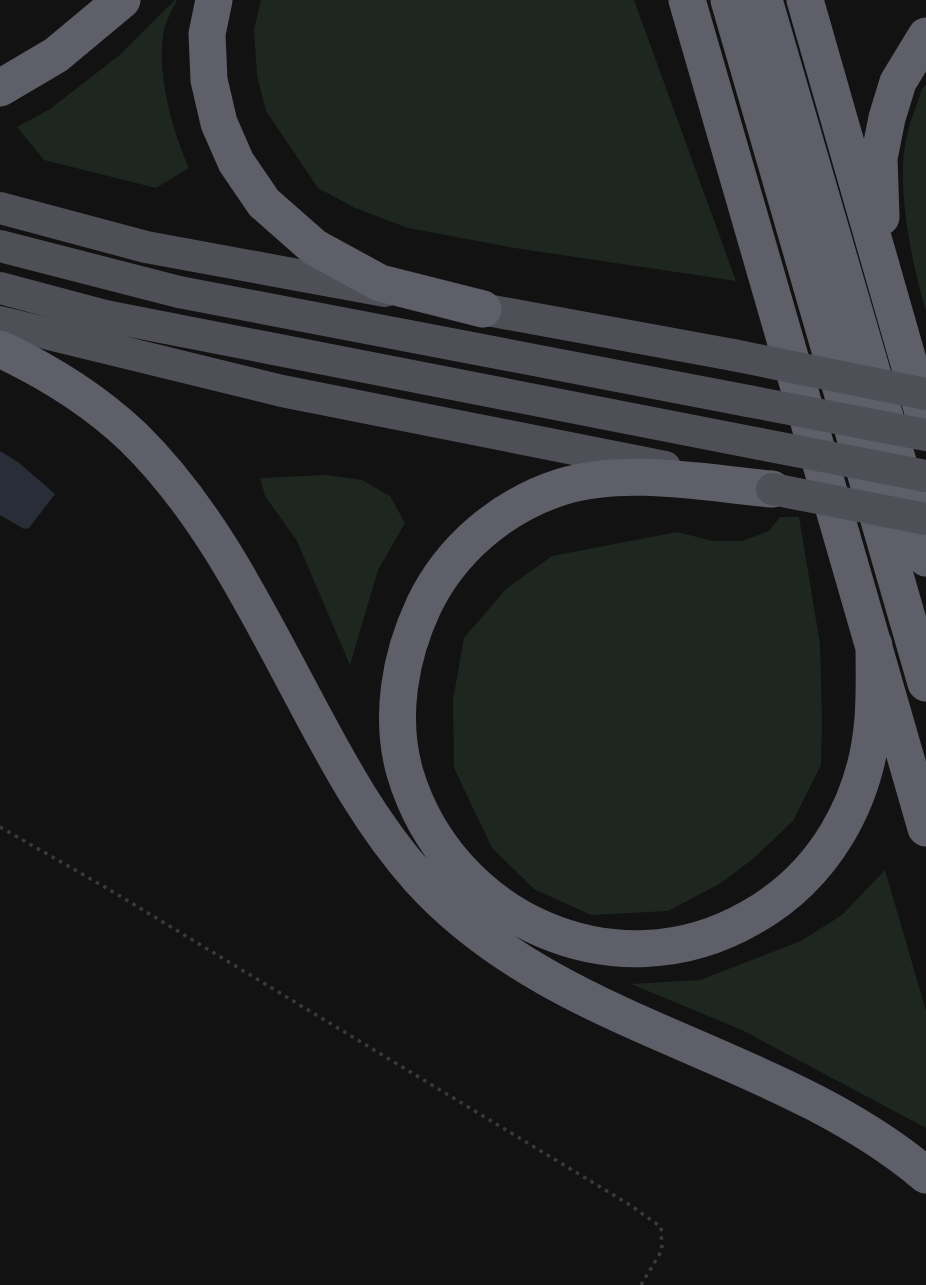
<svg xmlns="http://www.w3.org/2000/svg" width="926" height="1285" font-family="Overpass,sans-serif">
<rect width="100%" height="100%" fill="#121213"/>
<path fill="#1e2620" d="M 175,0 L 177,0 C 173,9 166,20 164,30 C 156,72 172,130 189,168 L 156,188 L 44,160 L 17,127 L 50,109 L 121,54 Z
M 261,0 L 634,0 L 736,281 L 515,248 L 408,228 L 355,208 L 318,188 L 266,111 L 257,76 L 254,29 Z
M 926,84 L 926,310 C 912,267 896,185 906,140 C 909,123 917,105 922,89 Z
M 327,475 L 362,480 L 390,496 L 405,523 L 378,570 L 350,665 L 297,541 L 265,496 L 260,478 Z
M 780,517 L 799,517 L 820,644 L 822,720 L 821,765 L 793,821 L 754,858 L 721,883 L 668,911 L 591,915 L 534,889 L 492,848 L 454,768 L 453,700 L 464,638 L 506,589 L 552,556 L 677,532 L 713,541 L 742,541 L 769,531 Z
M 885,870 L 926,1011 L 926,1128 L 742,1030 L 631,984 L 700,980 L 801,941 L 842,915 Z"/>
<path fill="#282d37" d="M 0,451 L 18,462 L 55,494 L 29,528 L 24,529 L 0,515 Z"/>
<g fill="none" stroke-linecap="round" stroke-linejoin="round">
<path stroke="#39393f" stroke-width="3.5" stroke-dasharray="3.5 5" stroke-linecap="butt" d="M 0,827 L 110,890 L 630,1205 L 661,1227 L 662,1250 L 641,1285"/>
<path stroke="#4f4f57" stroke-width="32" d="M 0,208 L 146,247 L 385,291
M 0,246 L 179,292 L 748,401
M 0,288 L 105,316 L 760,444
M 460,305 L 733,355
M 0,322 L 282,391 L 665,467"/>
<path stroke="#5f5f69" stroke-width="37" d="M 214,0 L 207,34 L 209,80 L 219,123 L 236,162 L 264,203 L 314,247 L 380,283 L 483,309
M 687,0 L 926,828
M 729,0 L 926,683
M 764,0 L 926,558
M 805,0 L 926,423
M 0,88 L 56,55 L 122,0
M 881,217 L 879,158 L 887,118 L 898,82 L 926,36
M 0,349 C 49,372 94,400 133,437 C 210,512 258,613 308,706 C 340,766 373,827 419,878 C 555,1029 775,1048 926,1175
M 772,489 C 705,483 626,467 561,487 C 502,506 451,549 424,605 C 400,656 389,717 405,773 C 449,920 616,995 750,918 C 824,877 867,801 873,718 C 875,693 874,669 874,645"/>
<path stroke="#4f4f57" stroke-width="32" d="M 733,355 L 926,394
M 748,401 L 926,435
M 760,444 L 926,476
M 772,489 L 926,519"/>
</g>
</svg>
